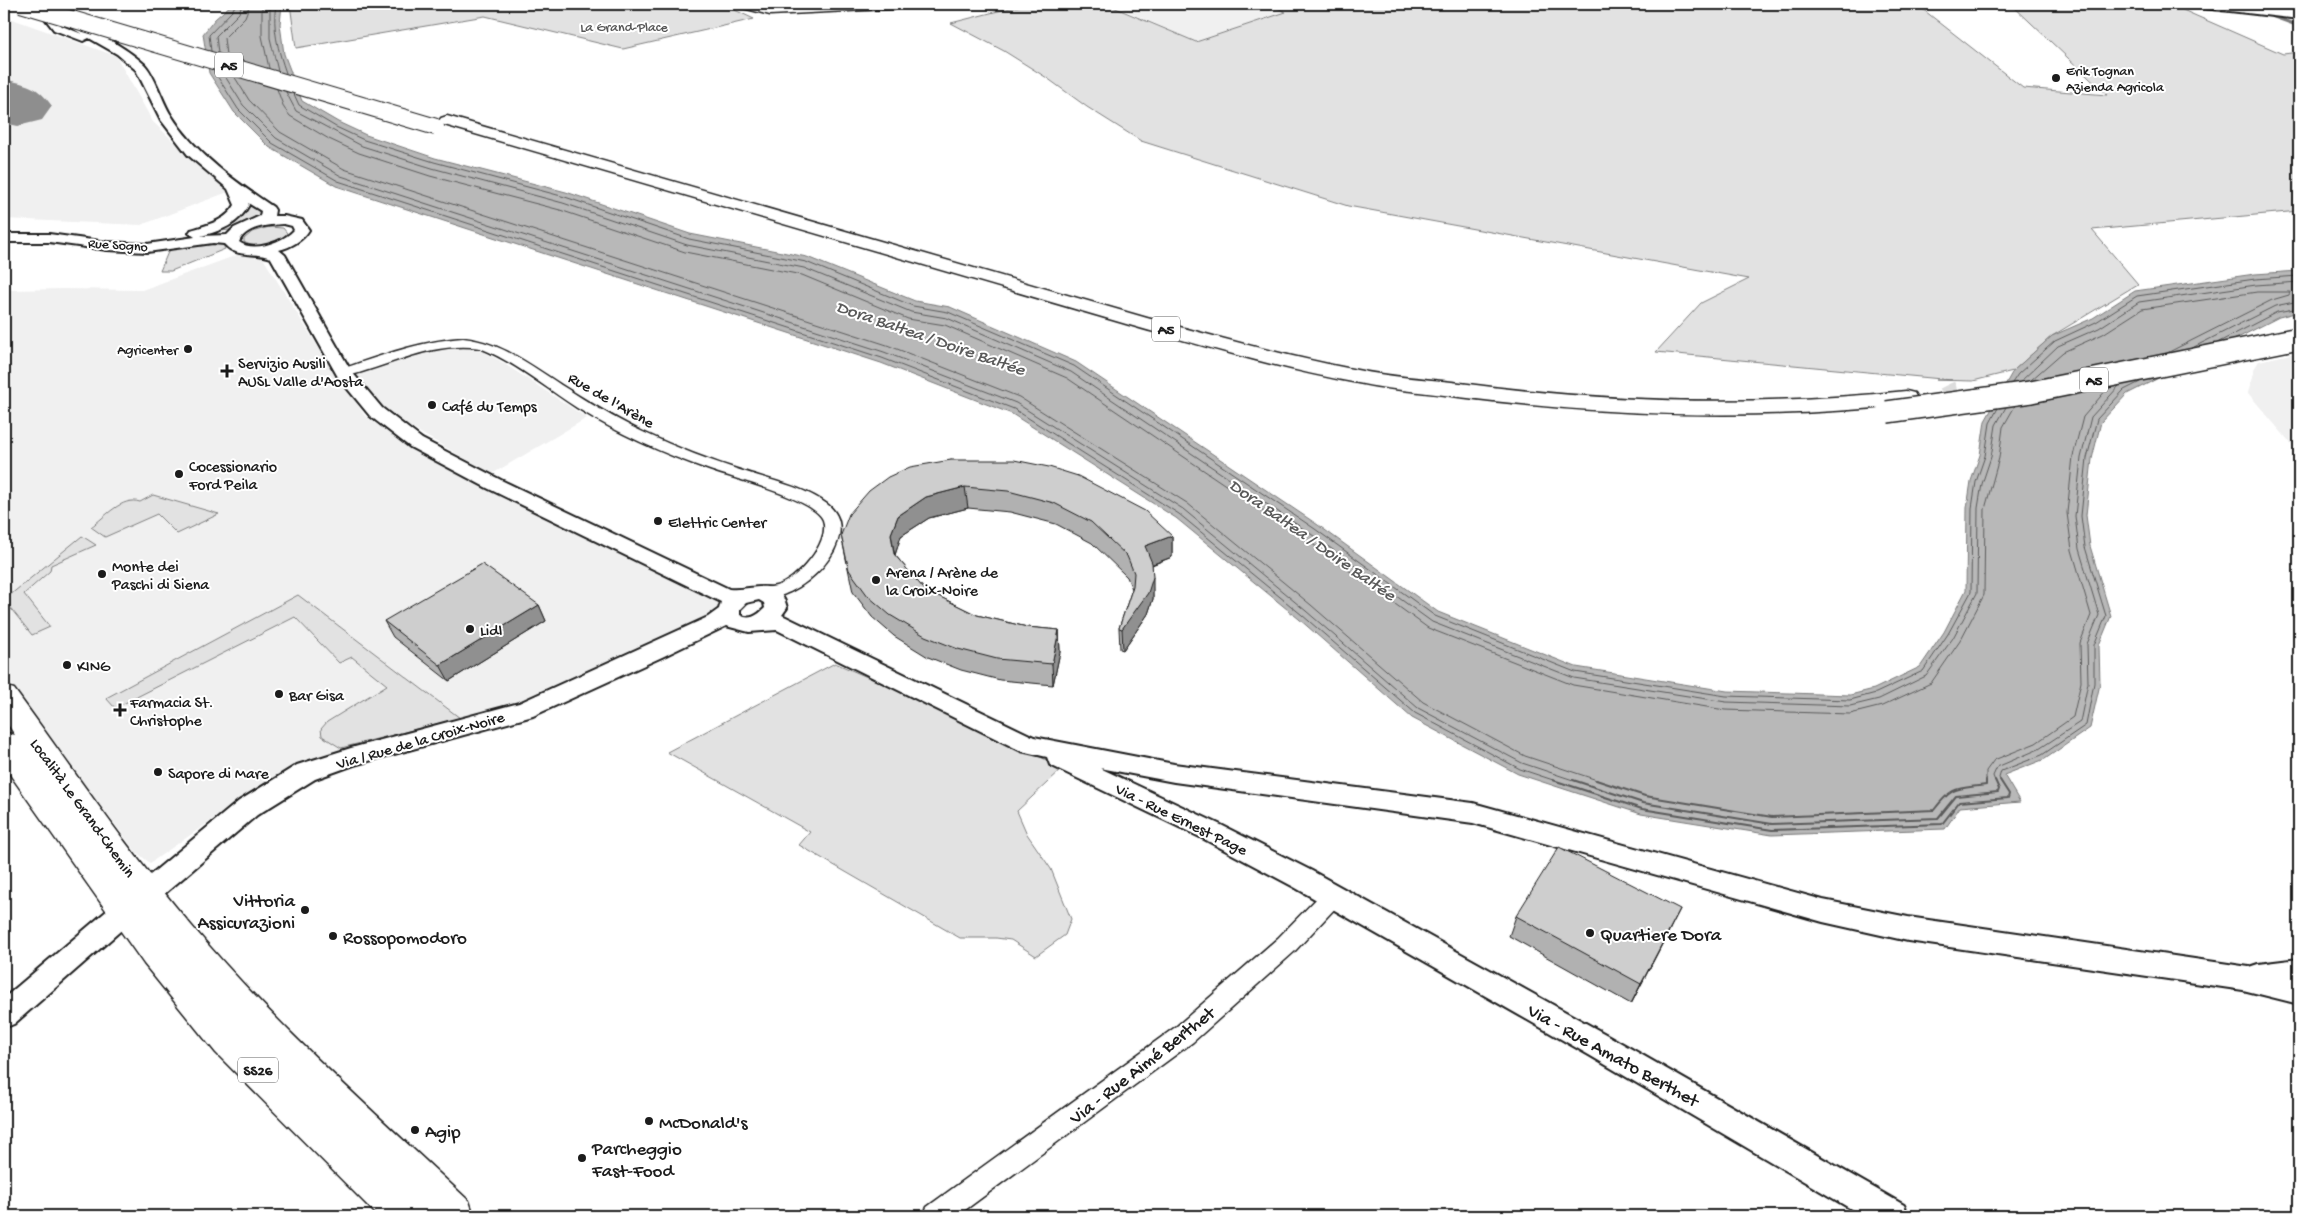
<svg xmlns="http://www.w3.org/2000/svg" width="2303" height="1220" font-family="'Gochi Hand',sans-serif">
<rect width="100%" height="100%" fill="#fff"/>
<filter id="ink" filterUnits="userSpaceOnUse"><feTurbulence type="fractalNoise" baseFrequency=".02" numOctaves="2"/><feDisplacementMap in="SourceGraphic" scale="10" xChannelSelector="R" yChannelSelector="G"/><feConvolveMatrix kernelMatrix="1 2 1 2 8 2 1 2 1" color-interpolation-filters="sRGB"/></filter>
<g filter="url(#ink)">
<path fill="#f0f0f0" d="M 1116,4 L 1269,4 L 1288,13 L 1196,42 L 1131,13 Z
M 4,16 L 116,56 L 153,122 L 228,192 L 141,225 L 4,219 Z
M 237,255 L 263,258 L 321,352 L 365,416 L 408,446 L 726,606 L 643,650 L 526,704 L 318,758 L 258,788 L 150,863 L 136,852 L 4,678 L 4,293 L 10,290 L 62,289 L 142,290 Z
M 462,348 L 480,350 L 497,359 L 587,418 L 492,474 L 379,409 L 354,374 L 435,350 Z
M 2299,352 L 2299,453 L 2248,393 L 2254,369 L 2259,361 Z"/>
<path fill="#e2e2e2" stroke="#7f7f7f" d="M 290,4 L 722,4 L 754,19 L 623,49 L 485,16 L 296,48 Z
M 1026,4 L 1106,4 L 1196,42 L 1286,12 L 1268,4 L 1916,4 L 2023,88 L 2107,95 L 2011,4 L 2128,4 L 2176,7 L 2283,54 L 2299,52 L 2299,211 L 2092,230 L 2138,284 L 2052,336 L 2013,371 L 1973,381 L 1936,380 L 1952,380 L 1656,352 L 1701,303 L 1749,279 L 1348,206 L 1141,141 L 1087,107 L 1047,78 L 1004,51 L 951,23 Z
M 250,203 L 261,209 L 263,214 L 260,219 L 237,229 L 206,233 C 226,227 239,223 250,203 Z
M 269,227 L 283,228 L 287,233 C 279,245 256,250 244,242 L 244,239 L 252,232 Z
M 213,241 L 222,243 L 225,249 L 171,271 L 160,271 L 168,252 L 176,247 Z
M 153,495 L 219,514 L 177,534 L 157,514 L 105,537 L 91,527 C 105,517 122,496 140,502 Z
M 82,536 L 96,545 L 51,565 L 50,571 L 24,594 L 50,627 L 32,635 L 4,600 Z
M 298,595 L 460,718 L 341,748 L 322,736 L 321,729 L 327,722 L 387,685 L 352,657 L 339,663 L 295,617 L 115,708 L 106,698 Z
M 835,663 L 943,710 L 1063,768 L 1017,811 L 1027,834 L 1051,869 L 1071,919 L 1065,935 L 1036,956 L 1011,940 L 996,938 L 960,938 L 799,845 L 810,832 L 667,752 Z"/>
<path fill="#b8b8b8" stroke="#7a7a7a" d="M 232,4 L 282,4 L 280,24 L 284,54 L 302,101 L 338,122 L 366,135 L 435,158 L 566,192 L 690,234 L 807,257 L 915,301 L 950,307 L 1076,362 L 1318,525 L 1438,612 L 1576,667 L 1727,691 L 1850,695 L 1874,689 L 1920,667 L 1944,632 L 1966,590 L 1967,508 L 1971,481 L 1980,455 L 1985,421 L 2013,371 L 2052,336 L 2093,318 L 2135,291 L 2255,274 L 2299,271 L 2299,312 L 2279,317 L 2127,394 L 2101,422 L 2092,459 L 2086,515 L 2090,546 L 2111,616 L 2099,645 L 2100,684 L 2090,728 L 2045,759 L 2004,775 L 2020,802 L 1960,807 L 1945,829 L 1772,835 L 1641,814 L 1518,774 L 1412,718 L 1299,619 L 1176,518 L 1012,414 L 881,363 L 336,186 L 269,147 L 234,112 L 209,73 L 203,34 L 215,19 Z"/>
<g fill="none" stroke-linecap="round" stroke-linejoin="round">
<path stroke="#5a5a5a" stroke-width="1" d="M 262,4 L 262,36 L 269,68
M 270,4 L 270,38 L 278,71
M 276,4 C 272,28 278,50 286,73
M 211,51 L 209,35 L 232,11 L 236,4
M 218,53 L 216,36 L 239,13 L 242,4
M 226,55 L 224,38 L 245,17 L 250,4
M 214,71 L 238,109 L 272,143 L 338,181 L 882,358 L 1014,409 L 1179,514 L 1302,615 L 1415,713 L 1520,769 L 1556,781
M 223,73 L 243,105 L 276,138 L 341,176 L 884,352 L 1016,403 L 1183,509 L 1306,611 L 1418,708 L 1522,763 L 1576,781
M 234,76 L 249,100 L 280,132 L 344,169 L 887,345 L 1019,397 L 1187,503 L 1311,605 L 1423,702 L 1525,756 L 1600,781
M 277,89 L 284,108 L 290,116 L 329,139 L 359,153 L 430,176 L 560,210 L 685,252 L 802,275 L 908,319 L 945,325 L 1067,378 L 1307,540 L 1428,628 L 1573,685 L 1725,710 L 1850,714 L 1882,706 L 1931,683 L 1960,641 L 1984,595 L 1985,509 L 1999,458 L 2003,427 L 2015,406
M 286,92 L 296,111 L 362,146 L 432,168 L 563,203 L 687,245 L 804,268 L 911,312 L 947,318 L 1071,372 L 1311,534 L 1432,622 L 1574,678 L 1726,702 L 1850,706 L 1879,699 L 1926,676 L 1953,638 L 1977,593 L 1978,508 L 1982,484 L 1991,457 L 1996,425 L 2006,407
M 294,94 L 299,105 L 336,127 L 364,140 L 434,162 L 565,197 L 689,239 L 806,262 L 913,306 L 948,312 L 1074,366 L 1315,529 L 1435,616 L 1575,672 L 1726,696 L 1850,700 L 1876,693 L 1923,671 L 1948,634 L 1971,592 L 1972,508 L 1976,482 L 1985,456 L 1990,423 L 1998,408
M 2217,343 L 2277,312 L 2299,308
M 2194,347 L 2275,306 L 2299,301
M 2031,380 L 2063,352 L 2103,334 L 2142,309 L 2257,292 L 2290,292 L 2289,295 L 2272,300 L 2167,353
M 2020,382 L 2058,346 L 2099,328 L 2139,302 L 2256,285 L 2299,282
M 2012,383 L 2018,374 L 2055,341 L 2096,322 L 2137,296 L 2255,279 L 2299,276
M 1986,781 L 1986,771 L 1994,760 L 2036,743 L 2073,717 L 2081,682 L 2080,643 L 2091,615 L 2072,550 L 2067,513 L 2073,456 L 2083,417 L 2107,389
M 1995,781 L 1993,776 L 1997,767 L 2039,749 L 2080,722 L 2088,683 L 2087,644 L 2099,615 L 2079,549 L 2075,516 L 2081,458 L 2091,417 L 2119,386
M 2001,781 L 1999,778 L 2001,771 L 2042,755 L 2086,725 L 2094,683 L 2094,645 L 2106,616 L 2085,547 L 2081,516 L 2087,458 L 2097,419 L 2124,390 L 2140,382"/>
<path stroke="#5a5a5a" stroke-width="2" d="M 1553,780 L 1642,809 L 1772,830 L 1942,824 L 1959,802 L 2008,798 L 2009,794 L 2000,780
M 1573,780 L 1643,803 L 1772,824 L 1938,818 L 1956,796 L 1998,792 L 1999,789 L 1995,780
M 1596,780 L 1645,796 L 1772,817 L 1934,810 C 1953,785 1957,789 1986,785 L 1986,780"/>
<path stroke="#7a7a7a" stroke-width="3" d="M 2263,13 L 2299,26"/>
<path fill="#8e8e8e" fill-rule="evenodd" d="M 4,79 C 28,85 37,85 52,106 L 42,120 L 18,126 L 4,123 Z"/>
<path stroke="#ddd" stroke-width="16" stroke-dasharray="16 8" stroke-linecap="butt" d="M 1939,412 C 1947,403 1953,397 1947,385"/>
<g stroke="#1c1c1c" stroke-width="3">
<path id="minor" d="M 734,4 L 748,4 L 770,9 L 931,4 L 927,7 L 770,15 L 735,6 Z
M 2258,4 L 2269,4 L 2289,13 L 2282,15 Z
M 463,338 C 501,342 530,365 561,385 C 588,402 615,419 643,432 C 677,448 711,461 746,472 C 773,481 804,487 827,504 C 869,536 797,608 757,597 L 754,593 L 757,589 C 763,587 769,588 776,586 C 796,581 831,543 823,520 C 815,499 732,478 710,470 C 664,454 619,434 577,408 C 546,388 515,362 480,348 C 432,341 390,366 344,377 L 337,373 L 339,370 C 380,356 420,341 463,338 Z
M 1333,887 L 1341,890 L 1344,896 L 1341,902 L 1294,952 L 1193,1042 L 957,1216 L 923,1216 L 927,1207 L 1177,1026 L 1278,938 L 1325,890 Z"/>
</g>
<g stroke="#1c1c1c" stroke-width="4">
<path id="tertiary" d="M 47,4 L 57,4 L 53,16 L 62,26 L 82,34 L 67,25 L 63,15 L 68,4 L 78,4 L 73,15 L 76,21 C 99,34 124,46 144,64 C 155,75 162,101 171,115 C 195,154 236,182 273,207 L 275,210 L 274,216 L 284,216 L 302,220 L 309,230 C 302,241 291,247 279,250 L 285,255 L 351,371 L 382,408 L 422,439 L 501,480 L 729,589 C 751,592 779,574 787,608 L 782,615 L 1034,737 L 1174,764 L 1473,803 L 1823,900 L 1908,917 L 2249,967 L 2258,964 L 2299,959 L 2299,1004 L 2243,990 L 1908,941 L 1823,922 L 1473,823 L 1174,782 L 1100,768 L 1221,825 L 1312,871 L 1609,1036 L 1904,1205 L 1909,1216 L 1863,1216 L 1589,1055 L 1294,887 L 1204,839 L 1050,765 L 1047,757 L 1021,751 L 777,630 L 749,632 L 726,626 L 662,657 L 533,716 L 354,765 L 315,779 L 257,815 L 156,901 L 147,904 L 138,901 L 134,893 L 138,885 L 239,801 L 297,765 L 351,748 L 519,703 L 708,617 L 719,609 L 721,602 L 487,488 L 410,447 L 370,416 L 338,377 L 271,258 C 255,251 237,259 224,244 L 213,243 L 147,252 L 107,250 L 49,242 L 4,242 L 4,234 L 49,234 L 107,242 L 147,244 L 195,237 L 189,233 L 191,230 C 207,225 226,221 235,205 L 228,189 L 188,155 L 161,120 L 136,70 L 117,54 L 89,38 L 83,41 L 54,30 L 43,16 ZM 248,203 L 261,211 L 260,216 L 234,228 L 227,235 L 201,236 C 221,231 238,225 249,205 ZM 284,224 L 292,226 L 294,230 C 283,242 253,253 239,242 C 246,226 269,225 284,224 ZM 759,600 L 764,603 L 765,608 C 758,615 750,621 740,615 L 740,609 L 746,603 Z
M 125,900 L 134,903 L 138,911 L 134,919 L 14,1024 L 4,1028 L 4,998 L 116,903 Z"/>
</g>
<g stroke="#1c1c1c" stroke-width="4">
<path id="secondary" d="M 2198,4 L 2235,4 L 2299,11 L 2299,19 L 2204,8 Z"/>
</g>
<g stroke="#1c1c1c" stroke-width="3">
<path id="primary" d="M 4,686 L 14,689 C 72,768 128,851 191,925 C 275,1025 374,1112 469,1201 L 474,1216 L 378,1216 L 216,1053 L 144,964 L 4,766 L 4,732 L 15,735 L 4,719 Z"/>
</g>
<g stroke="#1c1c1c" stroke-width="3">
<path id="motorway" d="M 447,116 L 1147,318 C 1217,337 1286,356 1357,370 C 1391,377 1426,379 1460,383 C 1610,403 1755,407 1906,391 L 1914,393 L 1917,398 L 1914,403 L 1906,405 C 1755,421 1610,416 1459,397 C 1425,392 1391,390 1358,383 C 1281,369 1207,347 1133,326 L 441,124 L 439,121 L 441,118 Z"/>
</g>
<use href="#minor" fill="#fff" fill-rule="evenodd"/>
<use href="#tertiary" fill="#fff" fill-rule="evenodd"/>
<use href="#secondary" fill="#fff" fill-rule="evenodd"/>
<use href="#primary" fill="#fff" fill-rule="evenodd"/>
<use href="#motorway" fill="#fff" fill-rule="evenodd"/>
<g stroke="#1c1c1c" stroke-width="18" stroke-linecap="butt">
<path id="motorway-bridge-far1" d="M 21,4 L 436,127"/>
</g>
<g stroke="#1c1c1c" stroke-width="24" stroke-linecap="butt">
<path id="motorway-bridge" d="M 1887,412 L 2031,392 L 2299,338"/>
</g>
<use href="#motorway-bridge-far1" stroke="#fff" stroke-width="16"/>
<use href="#motorway-bridge" stroke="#fff" stroke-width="21"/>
</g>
<path fill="#b1b1b1" stroke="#1c1c1c" d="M 951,460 L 1172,536 L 1172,557 L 1152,565 L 1153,599 L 1148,614 L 1123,650 L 1120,649 L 1119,628 L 1132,589 L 1127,577 L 1092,543 L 1056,524 L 1010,512 L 968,508 L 929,518 L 901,536 L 895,555 L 924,589 L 977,615 L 1027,627 L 1059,630 L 1060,652 L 1053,685 L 1000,680 L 961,670 L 928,657 L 894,636 L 872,617 L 853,592 L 841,535 Z
M 539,605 L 546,621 L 449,681 L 393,637 L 384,621 Z
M 1516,916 L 1670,929 L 1631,1004 L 1509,936 Z"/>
<path fill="#909090" stroke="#1c1c1c" d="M 965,487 L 968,508 L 929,518 L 901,536 L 895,555 L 898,575 L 891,534 L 898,516 L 926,497 Z
M 1172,536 L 1172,557 L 1145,567 L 1145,546 Z
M 1153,577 L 1153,599 L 1148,614 L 1123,650 L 1122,629 Z
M 539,605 L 546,621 L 449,681 L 440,665 Z
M 1059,630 L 1060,652 L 1053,685 L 1052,664 Z
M 1680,909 L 1670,929 L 1631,1004 L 1641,984 Z"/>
<path fill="#cecece" stroke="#1c1c1c" d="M 951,460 L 1014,460 L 1049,467 L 1078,476 L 1145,511 L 1172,536 L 1145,546 L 1152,563 L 1153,577 L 1148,593 L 1122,629 L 1119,628 L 1133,586 L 1134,573 L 1127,556 L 1091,522 L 1054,503 L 1008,491 L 965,487 L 926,497 L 898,516 L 891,534 L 894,554 L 924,589 L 977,615 L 1027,627 L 1059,630 L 1052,664 L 997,659 L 958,649 L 925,636 L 890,615 L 868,596 L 849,570 L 841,535 L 849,514 L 869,491 L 888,477 L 910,467 Z
M 482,564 L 539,605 L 440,665 L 384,621 Z
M 1559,847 L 1680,909 L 1641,984 L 1516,916 Z"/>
</g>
<g fill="#1c1c1c" stroke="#fff" stroke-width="2">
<circle cx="2056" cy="78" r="5"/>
<circle cx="188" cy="349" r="5"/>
<path d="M224.5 363.5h5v5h5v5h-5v5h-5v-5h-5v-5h5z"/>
<circle cx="432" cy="405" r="5"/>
<circle cx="179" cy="474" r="5"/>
<circle cx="658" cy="521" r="5"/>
<circle cx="102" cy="574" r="5"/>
<circle cx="876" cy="580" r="5"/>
<circle cx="470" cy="629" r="5"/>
<circle cx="67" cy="665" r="5"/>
<circle cx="279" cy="694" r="5"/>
<path d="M117.5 702.5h5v5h5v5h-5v5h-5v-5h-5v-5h5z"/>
<circle cx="158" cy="772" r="5"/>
<circle cx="305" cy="910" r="5"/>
<circle cx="1590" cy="933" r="5"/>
<circle cx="333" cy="936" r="5"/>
<circle cx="649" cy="1121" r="5"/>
<circle cx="415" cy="1130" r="5"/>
<circle cx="582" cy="1158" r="5"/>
</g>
<g text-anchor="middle" stroke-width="4" stroke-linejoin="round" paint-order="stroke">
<g font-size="14" fill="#575757" stroke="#fff">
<text x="624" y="31">La Grand-Place</text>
</g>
<g font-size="14" fill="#1c1c1c" stroke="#fff" text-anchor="start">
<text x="2066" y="75">Erik Tognan<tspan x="2066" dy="16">Azienda Agricola</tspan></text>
<text x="178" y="354" text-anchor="end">Agricenter</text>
</g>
<g font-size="14" fill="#1c1c1c" stroke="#fff">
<text transform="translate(118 244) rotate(4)" y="5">Rue Sogno</text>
</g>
<g fill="#fff" stroke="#606060" stroke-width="1">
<rect x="215" y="52.5" width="28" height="25" rx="4"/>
<rect x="1152" y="316.5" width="28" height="25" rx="4"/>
<rect x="2080" y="367.5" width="28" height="25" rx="4"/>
<rect x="238" y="1057.5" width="40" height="25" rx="4"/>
</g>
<g font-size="15" font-weight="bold" fill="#1c1c1c">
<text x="229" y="70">A5</text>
<text x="1166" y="334">A5</text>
<text x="2094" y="385">A5</text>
<text x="258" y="1075">SS26</text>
</g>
<g font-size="16" fill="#1c1c1c" stroke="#fff" text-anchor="start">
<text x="238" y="368">Servizio Ausili<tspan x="238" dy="18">AUSL Valle d'Aosta</tspan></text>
<text x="442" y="411">Café du Temps</text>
<text x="189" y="471">Cocessionario<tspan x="189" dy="18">Ford Peila</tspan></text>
<text x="668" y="527">Elettric Center</text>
<text x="112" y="571">Monte dei<tspan x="112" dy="18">Paschi di Siena</tspan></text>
<text x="886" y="577">Arena / Arène de<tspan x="886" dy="18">la Croix-Noire</tspan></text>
<text x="480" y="635">Lidl</text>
<text x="77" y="671">KING</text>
<text x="289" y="700">Bar Gisa</text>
<text x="130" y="707">Farmacia St.<tspan x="130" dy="18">Christophe</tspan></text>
<text x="168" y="778">Sapore di Mare</text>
</g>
<g font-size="16" fill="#1c1c1c" stroke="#fff">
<text transform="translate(612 399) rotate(30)" y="6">Rue de l'Arène</text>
<text transform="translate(420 739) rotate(-16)" y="6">Via / Rue de la Croix-Noire</text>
<text transform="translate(84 807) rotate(54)" y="6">Località Le Grand-Chemin</text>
<text transform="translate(1182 818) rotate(26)" y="6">Via - Rue Ernest Page</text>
</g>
<g font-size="18" font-style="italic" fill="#5a5a5a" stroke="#fff">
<text transform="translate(931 337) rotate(19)" y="6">Dora Baltea / Doire Baltée</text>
<text transform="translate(1313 539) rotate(35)" y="6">Dora Baltea / Doire Baltée</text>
</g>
<g font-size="19" fill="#1c1c1c" stroke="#fff" text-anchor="start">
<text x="295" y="906" text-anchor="end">Vittoria<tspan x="295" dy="22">Assicurazioni</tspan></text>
<text x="1600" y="940">Quartiere Dora</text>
<text x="343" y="943">Rossopomodoro</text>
<text x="659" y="1128">McDonald's</text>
<text x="425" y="1137">Agip</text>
<text x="592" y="1154">Parcheggio<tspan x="592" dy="22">Fast-Food</tspan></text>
</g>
<g font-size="19" fill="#1c1c1c" stroke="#fff">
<text transform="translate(1614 1054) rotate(29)" y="7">Via - Rue Amato Berthet</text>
<text transform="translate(1141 1064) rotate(-38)" y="7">Via - Rue Aimé Berthet</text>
</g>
</g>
<rect width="2303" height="1220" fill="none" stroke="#fff" stroke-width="20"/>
<rect x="10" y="10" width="2283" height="1200" fill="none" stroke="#1c1c1c" stroke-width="2" filter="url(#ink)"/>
</svg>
